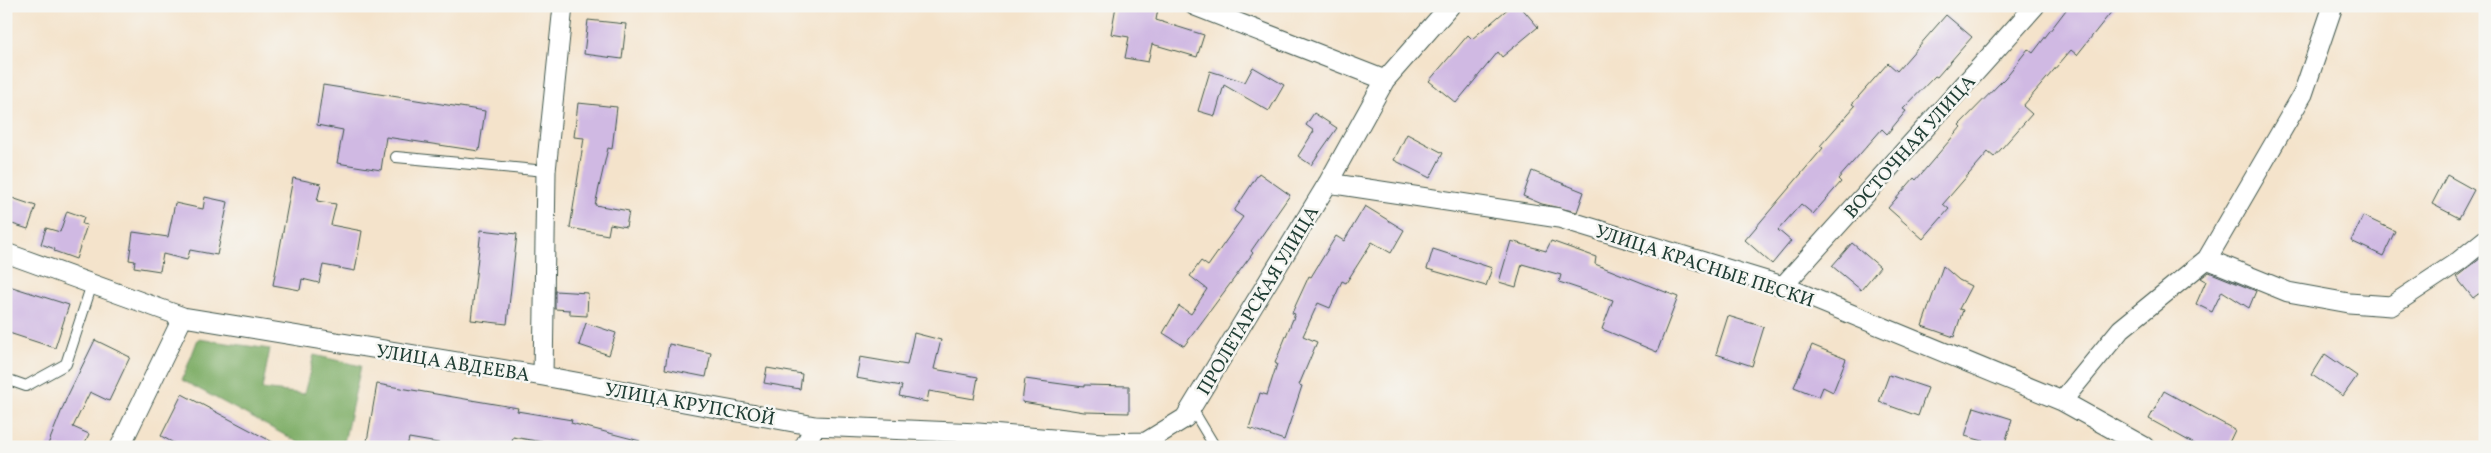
<svg xmlns="http://www.w3.org/2000/svg" width="2491" height="453" font-family="Vollkorn,serif">
<rect width="100%" height="100%" fill="#f6f6f2"/>
<filter id="ink" filterUnits="userSpaceOnUse"><feTurbulence type="fractalNoise" baseFrequency=".02" numOctaves="2"/><feDisplacementMap in="SourceGraphic" scale="10" xChannelSelector="R" yChannelSelector="G"/><feConvolveMatrix kernelMatrix="1 2 1 2 8 2 1 2 1" color-interpolation-filters="sRGB"/></filter>
<filter id="wash" filterUnits="userSpaceOnUse"><feTurbulence type="fractalNoise" baseFrequency=".0096" numOctaves="4" result="noise"/><feDisplacementMap in="SourceGraphic" scale="20" xChannelSelector="R" yChannelSelector="G"/><feGaussianBlur stdDeviation="1.12" result="paint"/><feColorMatrix in="noise" values="0 0 0 0 0 0 0 0 0 0 0 0 0 0 0 0 0 1.4 0 .05"/><feComposite in="paint" operator="in"/></filter>
<g filter="url(#wash)">
<rect width="100%" height="100%" fill="#f4e3cb"/>
<path fill="#7ead66" stroke="#4e754d" d="M 198,339 L 270,349 L 262,389 L 304,394 L 314,355 L 361,366 L 343,447 L 307,447 L 182,380 Z"/>
<g id="blocks">
<path fill="#d0b9e3" d="M 1116,6 L 1158,9 L 1156,20 L 1204,35 L 1197,57 L 1152,44 L 1148,62 L 1125,58 L 1129,37 L 1111,34 Z
M 1511,6 L 1520,6 L 1538,27 L 1502,57 L 1498,52 L 1456,103 L 1429,81 L 1468,35 L 1472,39 Z
M 2069,6 L 2116,6 L 2077,55 L 2071,50 L 2023,106 L 2032,114 L 1994,157 L 1988,152 L 1943,204 L 1949,209 L 1923,239 L 1888,208 L 1914,178 L 1916,180 L 1961,127 L 1959,125 L 2005,78 L 2028,49 L 2033,53 Z
M 1946,15 L 1972,37 L 1937,77 L 1935,76 L 1903,109 L 1906,111 L 1887,134 L 1882,129 L 1838,179 L 1841,182 L 1813,214 L 1801,204 L 1778,230 L 1791,241 L 1772,264 L 1745,240 L 1823,148 L 1820,146 L 1855,106 L 1852,104 L 1888,63 L 1897,71 Z
M 588,20 L 626,24 L 622,59 L 584,54 Z
M 1253,67 L 1284,85 L 1269,111 L 1224,85 L 1215,116 L 1198,111 L 1210,71 L 1245,82 Z
M 323,85 L 485,111 L 479,151 L 386,137 L 381,170 L 337,163 L 343,130 L 317,125 Z
M 578,103 L 617,107 L 612,149 L 608,148 L 595,205 L 629,211 L 626,227 L 610,224 L 608,235 L 570,228 L 584,138 L 574,137 Z
M 1314,113 L 1337,128 L 1311,165 L 1298,156 L 1314,131 L 1306,125 Z
M 1407,134 L 1443,153 L 1430,178 L 1394,160 Z
M 1532,171 L 1584,192 L 1577,212 L 1542,204 L 1523,196 Z
M 1259,173 L 1290,195 L 1251,251 L 1253,253 L 1184,346 L 1163,333 L 1179,306 L 1191,314 L 1207,289 L 1190,276 L 1201,261 L 1208,266 L 1243,217 L 1234,211 Z
M 2447,175 L 2474,190 L 2459,218 L 2432,204 Z
M 293,178 L 321,184 L 317,201 L 336,204 L 331,225 L 362,231 L 355,271 L 323,265 L 319,283 L 302,279 L 300,290 L 273,285 Z
M 6,196 L 36,206 L 28,229 L 6,222 Z
M 205,197 L 228,202 L 217,255 L 190,250 L 187,260 L 163,254 L 160,271 L 134,267 L 135,261 L 129,260 L 133,232 L 168,237 L 175,203 L 203,209 Z
M 1365,206 L 1404,230 L 1391,253 L 1372,242 L 1346,283 L 1342,281 L 1330,308 L 1318,303 L 1303,336 L 1317,342 L 1299,385 L 1302,386 L 1284,440 L 1249,428 L 1260,393 L 1267,395 L 1277,364 L 1275,363 L 1295,314 L 1292,313 L 1309,276 L 1311,277 L 1336,236 L 1344,241 Z
M 67,211 L 84,217 L 82,224 L 87,225 L 76,259 L 54,251 L 55,249 L 41,244 L 46,228 L 60,232 Z
M 2363,216 L 2395,231 L 2383,256 L 2351,241 Z
M 481,230 L 517,234 L 507,324 L 471,320 Z
M 1511,241 L 1546,251 L 1551,241 L 1596,257 L 1595,264 L 1678,297 L 1657,352 L 1602,329 L 1613,300 L 1559,282 L 1561,275 L 1522,264 L 1516,287 L 1499,282 Z
M 1852,243 L 1880,267 L 1861,290 L 1832,266 Z
M 1433,249 L 1492,268 L 1486,286 L 1427,269 Z
M 2485,255 L 2485,289 L 2473,298 L 2456,277 Z
M 1943,266 L 1959,280 L 1971,286 L 1959,309 L 1963,310 L 1954,337 L 1922,326 Z
M 2209,272 L 2256,291 L 2249,308 L 2222,291 L 2212,312 L 2196,304 L 2206,281 L 2201,278 Z
M 6,285 L 69,305 L 55,348 L 6,332 Z
M 555,291 L 588,293 L 587,316 L 570,315 L 570,310 L 555,309 Z
M 1728,316 L 1764,327 L 1752,366 L 1716,354 Z
M 586,323 L 616,333 L 609,355 L 579,345 Z
M 914,333 L 941,340 L 934,369 L 978,377 L 974,399 L 929,391 L 927,402 L 899,396 L 902,386 L 856,378 L 860,357 L 907,365 Z
M 95,340 L 130,357 L 109,401 L 90,392 L 73,427 L 89,434 L 83,447 L 47,447 L 67,397 Z
M 669,344 L 711,353 L 706,377 L 665,369 Z
M 1812,345 L 1846,359 L 1833,392 L 1823,387 L 1819,397 L 1794,387 Z
M 2325,354 L 2357,376 L 2343,396 L 2312,375 Z
M 767,368 L 802,374 L 800,389 L 764,383 Z
M 1889,375 L 1928,388 L 1918,416 L 1879,402 Z
M 1025,379 L 1084,387 L 1084,385 L 1129,386 L 1129,413 L 1084,412 L 1022,402 Z
M 377,384 L 518,408 L 517,411 L 572,420 L 571,423 L 640,441 L 639,447 L 548,447 L 548,443 L 513,437 L 511,447 L 461,447 L 409,438 L 407,447 L 366,447 Z
M 2164,391 L 2235,430 L 2227,447 L 2200,447 L 2149,419 Z
M 182,394 L 282,447 L 181,447 L 161,436 Z
M 1974,407 L 2012,419 L 2004,447 L 1965,436 Z"/>
</g>
</g>
<g filter="url(#ink)">
<use href="#blocks" fill-opacity="0" stroke="#3f564b" stroke-width="1"/>
<g fill="none" stroke-linecap="round" stroke-linejoin="round">
<g stroke="#3f564b" stroke-width="12">
<path id="service" d="M 396,157 L 546,171
M 6,379 L 26,386 L 66,364 L 92,284
M 1191,407 L 1215,447"/>
</g>
<g stroke="#3f564b" stroke-width="21">
<path id="minor" d="M 1195,6 L 1385,80
M 1328,183 L 1559,218 L 1783,286 L 2062,401 L 2145,447
M 6,253 L 183,317 L 543,376 L 815,426 L 978,433 L 1103,443 L 1146,442 L 1185,418 L 1328,183 L 1385,80 L 1450,6
M 2207,259 L 2288,292 L 2349,303 L 2391,306 L 2459,261 L 2485,240
M 1783,286 L 2035,6
M 543,376 L 546,171 L 563,6
M 2062,401 L 2121,329 L 2207,259 L 2303,94 L 2333,6
M 120,447 L 183,317
M 804,447 L 815,426"/>
</g>
<use href="#service" stroke="#fff" stroke-width="10"/>
<use href="#minor" stroke="#fff" stroke-width="19"/>
</g>
</g>
<g text-anchor="middle" stroke-width="5" stroke-linejoin="round" paint-order="stroke">
<g font-size="19" fill="#1f3d34" stroke="#f6f6f2">
<text transform="translate(1909 146) rotate(-48)" y="7">ВОСТОЧНАЯ УЛИЦА</text>
<text transform="translate(1705 265) rotate(18)" y="7">УЛИЦА КРАСНЫЕ ПЕСКИ</text>
<text transform="translate(1257 300) rotate(-59)" y="7">ПРОЛЕТАРСКАЯ УЛИЦА</text>
<text transform="translate(453 362) rotate(9)" y="7">УЛИЦА АВДЕЕВА</text>
<text transform="translate(690 403) rotate(10)" y="7">УЛИЦА КРУПСКОЙ</text>
</g>
</g>
<rect width="2491" height="453" fill="none" stroke="#f6f6f2" stroke-width="25"/>
</svg>
